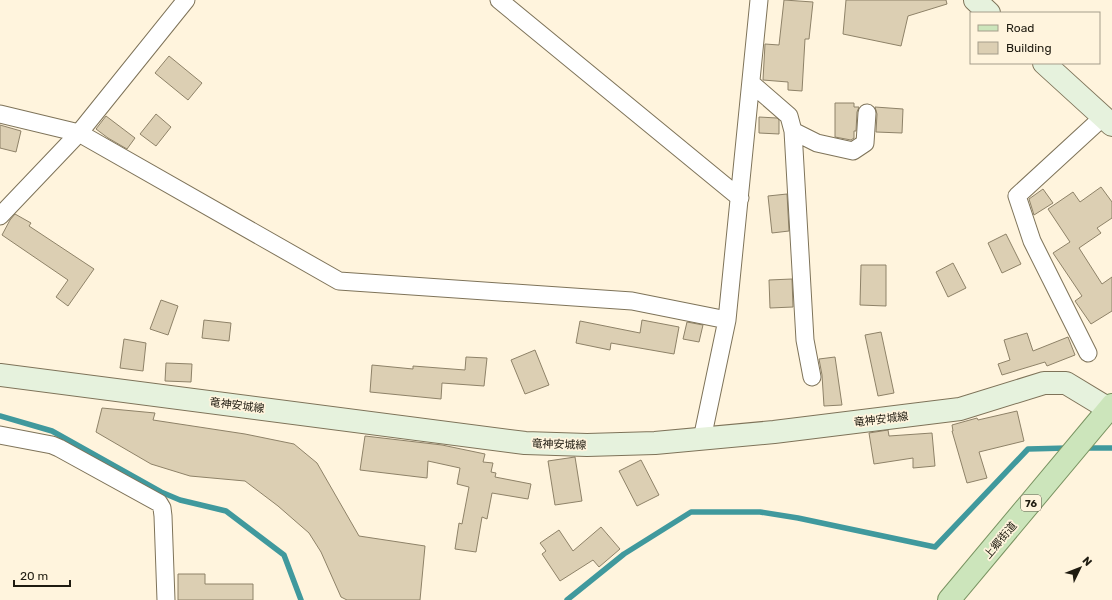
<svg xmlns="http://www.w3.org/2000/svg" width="1112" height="600" font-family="Rubik,'Noto Sans JP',sans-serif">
<rect width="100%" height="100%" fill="#fff4dd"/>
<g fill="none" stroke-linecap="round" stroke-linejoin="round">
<path stroke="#40999d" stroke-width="5.5" d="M 0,416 L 52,431 L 161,492 L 180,500 L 226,511 L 284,555 L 301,600
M 1084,448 L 1112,448
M 567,600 L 624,554 L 691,512 L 760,512 L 798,518 L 935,547 L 1028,449 L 1068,448"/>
</g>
<path fill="#dccfb3" stroke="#8e8268" d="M 784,0 L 813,2 L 809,39 L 805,39 L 802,91 L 788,90 L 788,82 L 763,80 L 765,44 L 779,45 Z
M 846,0 L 946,0 L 947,4 L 908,16 L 901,46 L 843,34 Z
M 169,56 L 202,83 L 188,100 L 155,73 Z
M 835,103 L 854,103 L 854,107 L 859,107 L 857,112 L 856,131 L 854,131 L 854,138 L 851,140 L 835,137 Z
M 875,107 L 903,109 L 902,133 L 876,132 L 877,114 Z
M 156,114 L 171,127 L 156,146 L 140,134 Z
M 106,116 L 135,138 L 127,149 L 108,138 L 96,129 Z
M 759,117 L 777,118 L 779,120 L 779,134 L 759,133 Z
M 0,125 L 21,131 L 16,152 L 0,148 Z
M 1101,187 L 1112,202 L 1112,218 L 1097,228 L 1101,233 L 1079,248 L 1102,284 L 1112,277 L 1112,311 L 1091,324 L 1075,301 L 1082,296 L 1053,253 L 1070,242 L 1048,209 L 1073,192 L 1080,202 Z
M 1043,189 L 1053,203 L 1034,215 L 1029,199 Z
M 787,194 L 789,231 L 772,233 L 768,196 Z
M 15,214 L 31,223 L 29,226 L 94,269 L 68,306 L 56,297 L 68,280 L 2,235 L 10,220 Z
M 1006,234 L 1021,264 L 1002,273 L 988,243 Z
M 953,263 L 966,288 L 948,297 L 936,272 Z
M 861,265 L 886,265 L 886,306 L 860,305 Z
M 792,279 L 793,307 L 770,308 L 769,280 Z
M 161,300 L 178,306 L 168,335 L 150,329 Z
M 204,320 L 231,323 L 229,341 L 202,338 Z
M 642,320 L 679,327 L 674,354 L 611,343 L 610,350 L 576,343 L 580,321 L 640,333 Z
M 687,322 L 703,325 L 699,342 L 683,339 Z
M 881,332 L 894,393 L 878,396 L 865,335 Z
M 1027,333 L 1033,351 L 1068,337 L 1075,355 L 1047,366 L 1045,362 L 1002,375 L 998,364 L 1010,360 L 1004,340 Z
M 124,339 L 146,343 L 143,371 L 120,368 Z
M 535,350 L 549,385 L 525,394 L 511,360 Z
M 466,357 L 487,358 L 484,386 L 442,383 L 441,399 L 370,392 L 372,365 L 413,369 L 413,366 L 465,370 Z
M 835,357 L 842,405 L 824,406 L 822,375 L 819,359 Z
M 166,363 L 192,364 L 191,382 L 165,381 Z
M 102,408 L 155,413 L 153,420 L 245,434 L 294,444 L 317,463 L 359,536 L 425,546 L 420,600 L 347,600 L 341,597 L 321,552 L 309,533 L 278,506 L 245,481 L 190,476 L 151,464 L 96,432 Z
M 1017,411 L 1024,441 L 979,452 L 987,478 L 967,483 L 952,431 L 953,431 L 952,425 L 977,418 L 978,420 Z
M 888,430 L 889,436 L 932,433 L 935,466 L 913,468 L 913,458 L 874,464 L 869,433 Z
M 365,436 L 442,445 L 485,454 L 483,462 L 493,463 L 491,472 L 496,473 L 495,477 L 531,484 L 528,499 L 492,493 L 487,519 L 482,517 L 476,552 L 455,549 L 459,523 L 462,524 L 469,487 L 457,484 L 460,468 L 428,461 L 427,478 L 360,470 Z
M 575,457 L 582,501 L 555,505 L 548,461 Z
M 641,460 L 659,495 L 637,506 L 619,471 Z
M 601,527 L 620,549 L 599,567 L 593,560 L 560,581 L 542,554 L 546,551 L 540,543 L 559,530 L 573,551 Z
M 178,574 L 205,574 L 205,584 L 253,584 L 253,600 L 178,600 Z"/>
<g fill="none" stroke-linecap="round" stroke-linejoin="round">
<g stroke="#7e7359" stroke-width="19">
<path id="street" d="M 499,0 L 740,198
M 751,83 L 789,116 L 793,131 L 805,340 L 812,377
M 0,114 L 79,133 L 339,281 L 632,301 L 727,320
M 793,131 L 817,143 L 853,151 L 865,143 L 867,113
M 0,216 L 79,133 L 186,0
M 1088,353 L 1032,241 L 1017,196 L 1103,117
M 0,435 L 52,445 L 59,448 L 159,503 L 162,508 L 163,516 L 166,600
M 702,439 L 727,320 L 759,0"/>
</g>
<g stroke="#7e7359" stroke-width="24">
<path id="secondary" d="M 975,0 L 989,13
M 1044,63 L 1112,125
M 0,375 L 525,443 L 587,445 L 655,443 L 774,432 L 960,409 L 1044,383 L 1066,383 L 1109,409"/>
</g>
<g stroke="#799361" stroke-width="24">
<path id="primary" d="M 949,600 L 1112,405"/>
</g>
<use href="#street" stroke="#fff" stroke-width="17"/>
<use href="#secondary" stroke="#e6f2dd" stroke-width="22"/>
<use href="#primary" stroke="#cce5bb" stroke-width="22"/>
</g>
<g text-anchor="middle" stroke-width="3.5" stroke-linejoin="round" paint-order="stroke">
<rect fill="#fff4dd" stroke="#625c4e" stroke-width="1" x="1021" y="495" width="20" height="16" rx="3"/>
<g font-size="10" font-weight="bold" fill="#1f1b10">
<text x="1031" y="507">76</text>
</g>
<g font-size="11" fill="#1f1b10" stroke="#fff4dd">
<text transform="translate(237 405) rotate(7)" y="4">竜神安城線</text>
<text transform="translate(881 419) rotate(-7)" y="4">竜神安城線</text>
<text transform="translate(559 444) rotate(2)" y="4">竜神安城線</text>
<text transform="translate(1000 540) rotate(-50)" y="4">上郷街道</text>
</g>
</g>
<rect x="970" y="12" width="130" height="52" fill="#fff4dd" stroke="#a59d8b"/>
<rect x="978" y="25" width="20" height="6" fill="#cce5bb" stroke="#a59d8b"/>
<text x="1006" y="32" font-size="12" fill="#1f1b10">Road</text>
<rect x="978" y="42" width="20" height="12" fill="#dccfb3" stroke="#a59d8b"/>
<text x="1006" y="52" font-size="12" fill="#1f1b10">Building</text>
<g transform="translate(1080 568) rotate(47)" stroke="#fff4dd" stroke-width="3" paint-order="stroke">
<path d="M0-3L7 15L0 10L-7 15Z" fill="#1f1b10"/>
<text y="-6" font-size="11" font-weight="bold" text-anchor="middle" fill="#1f1b10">N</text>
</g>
<path d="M14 580v6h56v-6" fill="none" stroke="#1f1b10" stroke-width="2"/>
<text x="20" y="580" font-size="12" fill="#1f1b10" stroke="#fff4dd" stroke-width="3" paint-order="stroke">20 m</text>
</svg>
